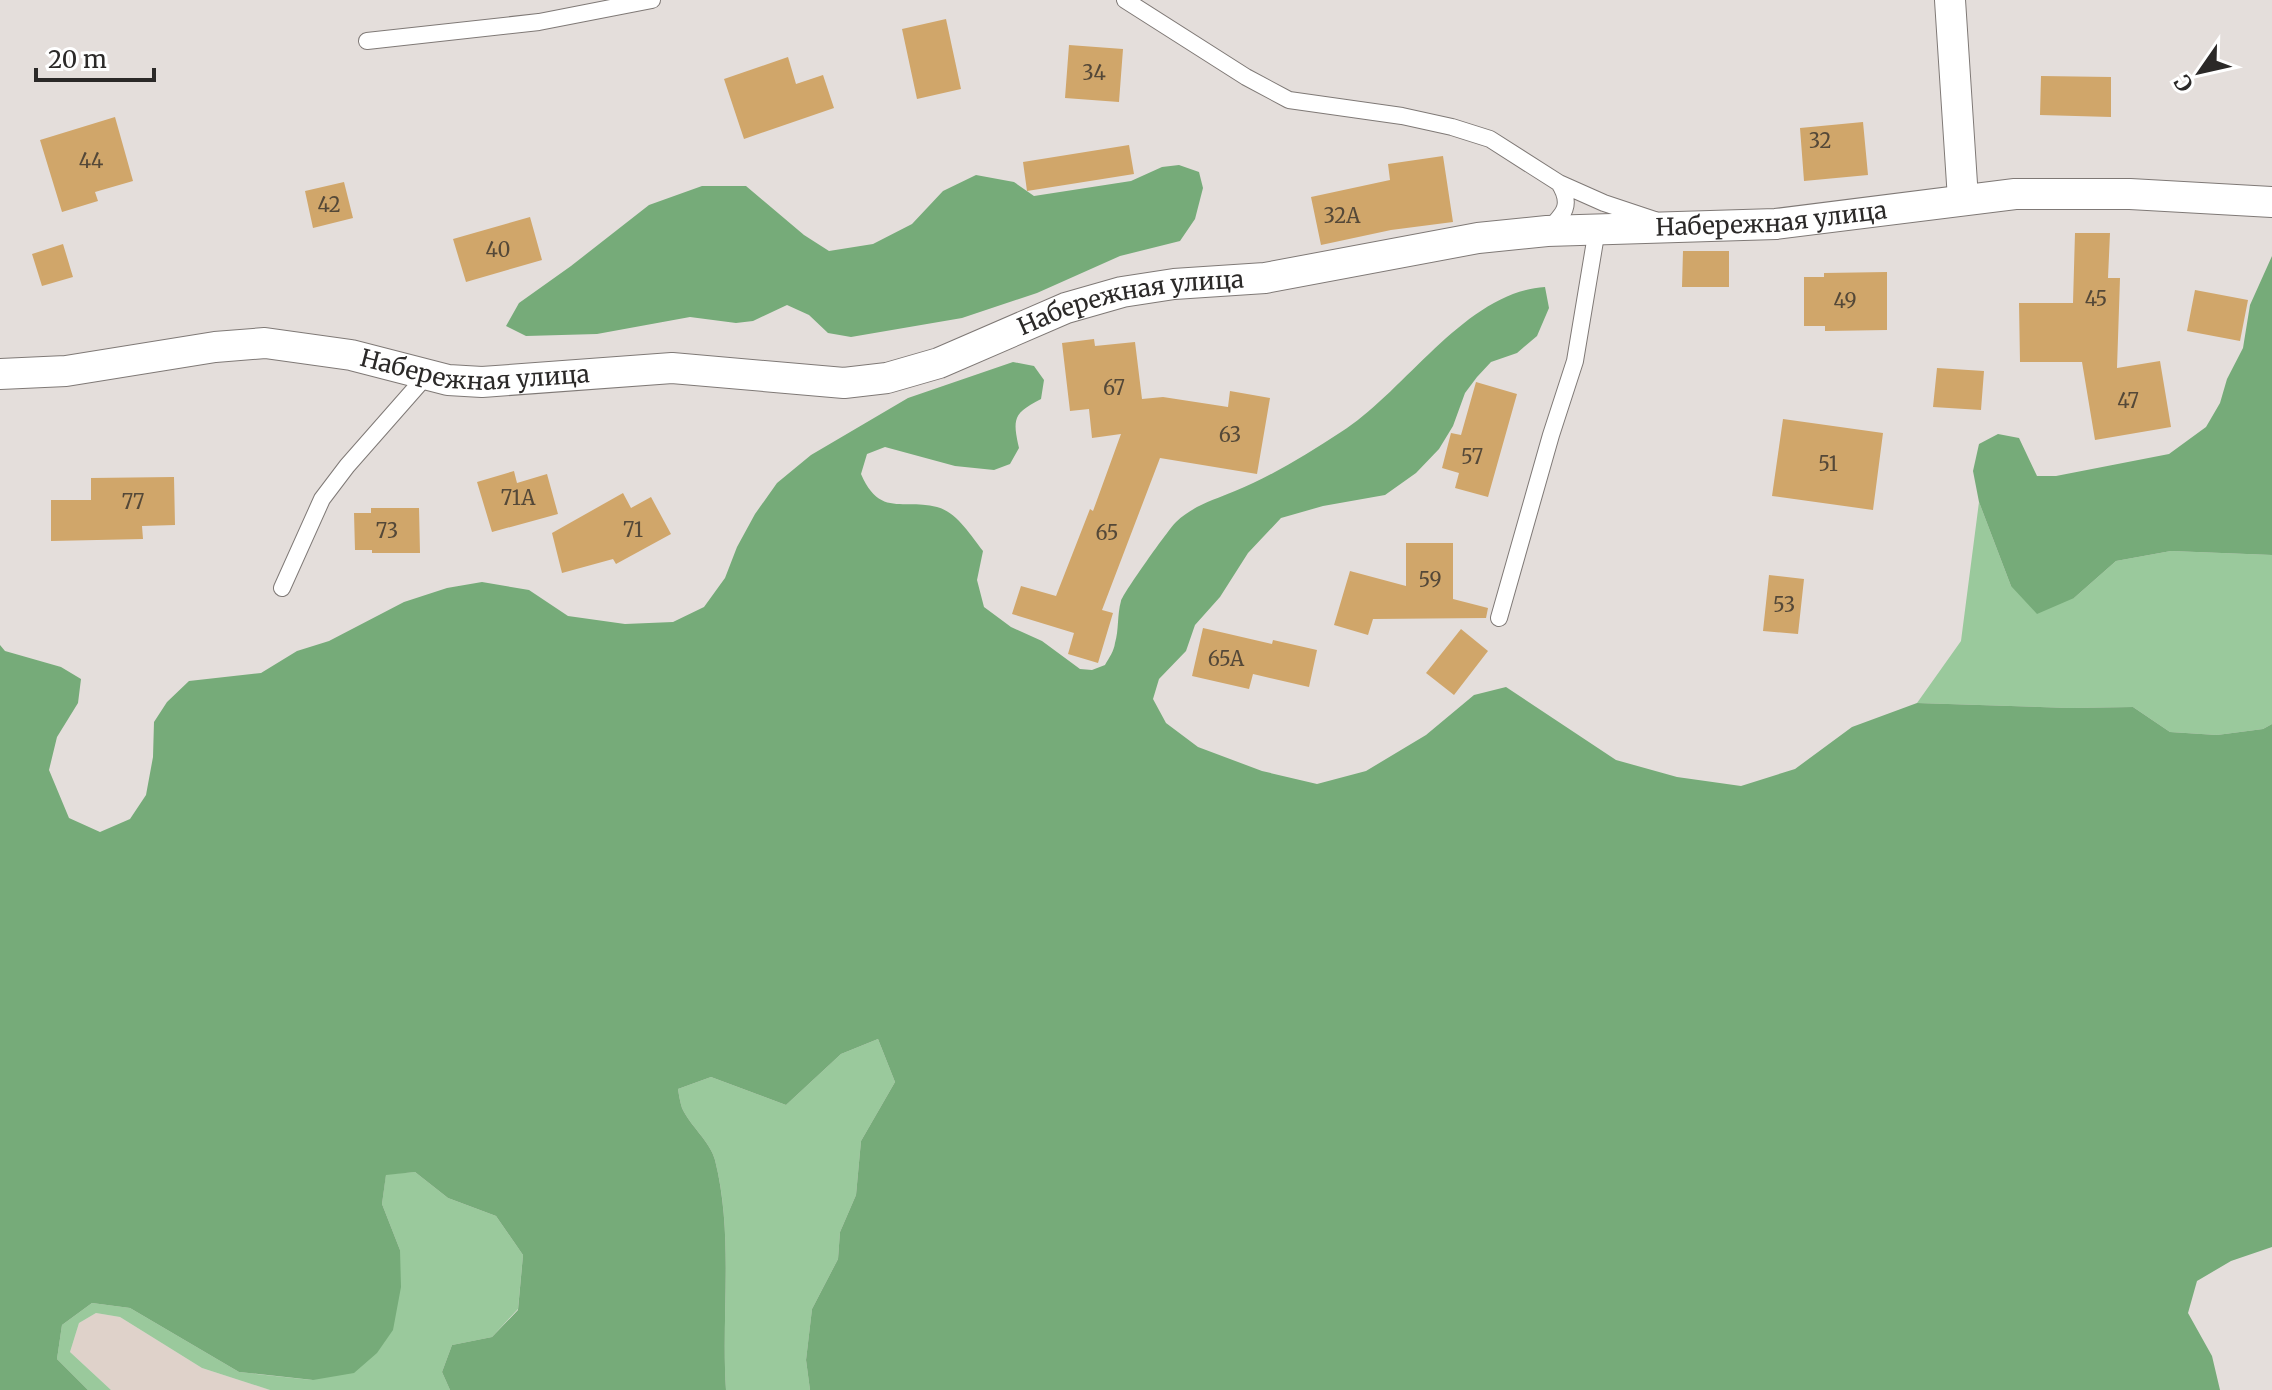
<svg xmlns="http://www.w3.org/2000/svg" width="2272" height="1390" font-family="Merriweather,serif">
<rect width="100%" height="100%" fill="#e4dedb"/>
<path fill="#dfd2ca" d="M 96,1313 L 120,1317 L 202,1368 L 270,1390 L 111,1390 L 70,1352 L 79,1323 Z"/>
<path fill="#9ac99c" d="M 1979,502 L 2011,586 L 2074,598 L 2116,561 L 2171,551 L 2272,555 L 2272,724 L 2263,729 L 2217,735 L 2170,732 L 2133,707 L 2070,708 L 1917,703 L 1961,641 Z
M 878,1039 L 895,1082 L 861,1141 L 856,1195 L 840,1232 L 838,1259 L 812,1309 L 806,1360 L 810,1390 L 726,1390 C 721,1314 734,1235 715,1160 C 710,1141 690,1126 682,1108 C 680,1102 679,1095 678,1089 L 711,1077 L 786,1105 L 841,1054 Z
M 415,1172 L 448,1198 L 496,1216 L 523,1255 L 518,1309 L 492,1337 L 452,1345 L 442,1372 L 450,1390 L 270,1390 L 202,1368 L 120,1317 L 96,1313 L 79,1323 L 70,1352 L 111,1390 L 88,1390 L 57,1359 L 62,1325 L 92,1303 L 130,1308 L 239,1372 L 312,1380 L 400,1250 L 382,1204 L 386,1174 Z"/>
<path fill="#76ab79" d="M 1179,165 L 1199,172 L 1203,188 L 1195,219 L 1180,241 L 1120,256 L 1037,293 L 962,318 L 851,337 L 828,333 L 809,315 L 787,305 L 753,321 L 736,323 L 690,317 L 597,334 L 526,336 L 506,326 L 519,303 L 571,266 L 649,205 L 702,186 L 746,186 L 804,235 L 829,251 L 873,244 L 912,224 L 943,191 L 976,175 L 1014,182 L 1034,196 L 1131,181 L 1162,167 Z
M 2272,256 L 2272,555 L 2171,551 L 2116,561 L 2074,598 L 2037,614 L 2011,586 L 1979,502 L 1973,471 L 1979,444 L 1998,434 L 2019,438 L 2037,476 L 2056,476 L 2169,454 L 2206,427 L 2220,403 L 2227,379 L 2243,348 L 2250,305 Z
M 1545,287 L 1549,308 L 1537,336 L 1517,353 L 1491,362 L 1477,377 L 1465,393 L 1453,426 L 1439,449 L 1416,473 L 1385,495 L 1323,506 L 1281,518 L 1248,553 L 1220,597 L 1195,625 L 1186,651 L 1159,679 L 1153,699 L 1166,723 L 1198,747 L 1262,771 L 1317,784 L 1366,771 L 1426,735 L 1474,695 L 1506,687 L 1616,760 L 1677,777 L 1741,786 L 1795,769 L 1852,727 L 1917,703 L 2070,708 L 2133,707 L 2170,732 L 2217,735 L 2263,729 L 2272,724 L 2272,1247 L 2231,1261 L 2197,1281 L 2188,1313 L 2212,1356 L 2220,1390 L 810,1390 L 806,1360 L 812,1309 L 838,1259 L 840,1232 L 856,1195 L 861,1141 L 895,1082 L 878,1039 L 841,1054 L 786,1105 L 711,1077 L 678,1089 C 679,1095 680,1102 682,1108 C 690,1126 710,1141 715,1160 C 734,1236 721,1314 726,1390 L 450,1390 L 442,1372 L 452,1345 L 492,1337 L 518,1310 L 523,1255 L 496,1216 L 448,1198 L 415,1172 L 386,1175 L 382,1204 L 400,1250 L 401,1287 L 393,1330 L 377,1353 L 354,1373 L 313,1380 L 239,1372 L 130,1308 L 92,1303 L 62,1325 L 57,1359 L 88,1390 L 0,1390 L 0,645 L 5,651 L 61,667 L 81,679 L 78,703 L 57,737 L 49,770 L 69,818 L 100,832 L 130,819 L 146,795 L 153,757 L 154,722 L 167,702 L 189,681 L 261,673 L 297,651 L 329,641 L 404,602 L 447,588 L 482,582 L 529,590 L 568,616 L 625,624 L 673,622 L 704,607 L 725,578 L 737,547 L 755,514 L 777,483 L 811,455 L 908,398 L 1013,362 L 1034,366 L 1044,380 L 1041,399 C 1014,413 1012,418 1019,448 L 1010,464 L 994,470 L 955,466 L 885,447 L 867,454 L 861,474 C 880,518 903,498 937,507 C 957,512 971,536 983,551 L 977,580 L 984,607 L 1011,627 L 1042,641 L 1080,669 L 1092,670 L 1105,665 C 1109,658 1114,651 1115,643 C 1119,630 1117,615 1121,601 C 1124,592 1168,530 1176,522 C 1194,505 1214,500 1235,491 C 1272,476 1307,454 1341,432 C 1405,392 1465,292 1545,287 Z"/>
<path fill="#d0a66a" d="M 946,19 L 961,89 L 917,99 L 902,29 Z
M 1069,45 L 1123,49 L 1119,102 L 1065,98 Z
M 788,57 L 796,84 L 823,75 L 834,108 L 744,139 L 724,79 Z
M 2041,76 L 2111,77 L 2111,117 L 2040,115 Z
M 115,117 L 133,181 L 95,192 L 98,201 L 62,212 L 40,140 Z
M 1863,122 L 1868,175 L 1804,181 L 1800,128 Z
M 1129,145 L 1134,174 L 1027,191 L 1023,162 Z
M 1443,156 L 1453,222 L 1391,230 L 1321,245 L 1311,197 L 1390,180 L 1388,164 Z
M 344,182 L 353,218 L 313,228 L 305,191 Z
M 530,217 L 542,260 L 466,282 L 453,239 Z
M 2075,233 L 2110,233 L 2108,278 L 2120,278 L 2117,368 L 2160,361 L 2171,427 L 2095,440 L 2082,362 L 2020,362 L 2019,303 L 2073,303 Z
M 63,244 L 73,277 L 42,286 L 32,254 Z
M 1683,251 L 1729,251 L 1729,287 L 1682,287 Z
M 1887,272 L 1887,330 L 1825,331 L 1825,326 L 1804,326 L 1804,277 L 1824,277 L 1824,273 Z
M 2195,290 L 2248,300 L 2240,341 L 2187,331 Z
M 1094,339 L 1095,346 L 1135,342 L 1142,399 L 1163,397 L 1228,407 L 1230,391 L 1270,398 L 1257,474 L 1160,458 L 1102,610 L 1113,613 L 1098,663 L 1068,654 L 1074,633 L 1012,614 L 1021,586 L 1056,596 L 1090,509 L 1093,511 L 1121,434 L 1092,438 L 1089,409 L 1070,411 L 1062,343 Z
M 1937,368 L 1984,371 L 1981,410 L 1933,407 Z
M 1476,382 L 1517,394 L 1488,497 L 1455,488 L 1459,473 L 1442,468 L 1451,433 L 1461,435 Z
M 1783,419 L 1883,433 L 1873,510 L 1772,496 Z
M 514,471 L 517,483 L 547,474 L 558,514 L 492,532 L 477,482 Z
M 174,477 L 175,525 L 142,526 L 143,539 L 51,541 L 51,500 L 91,500 L 91,478 Z
M 623,493 L 631,508 L 651,497 L 671,534 L 616,564 L 613,559 L 562,573 L 552,533 Z
M 371,508 L 419,508 L 420,553 L 372,553 L 372,550 L 355,550 L 354,513 L 371,513 Z
M 1406,543 L 1453,543 L 1453,599 L 1488,608 L 1486,618 L 1373,619 L 1368,635 L 1334,625 L 1350,571 L 1406,586 Z
M 1769,575 L 1804,579 L 1798,634 L 1763,631 Z
M 1203,628 L 1272,644 L 1273,640 L 1317,650 L 1309,687 L 1253,674 L 1249,689 L 1192,676 Z
M 1461,629 L 1488,651 L 1454,695 L 1426,673 Z"/>
<g fill="none" stroke-linecap="round" stroke-linejoin="round">
<g stroke="#7f7976" stroke-width="18">
<path id="service" d="M 1125,0 L 1246,77 L 1289,100 L 1402,116 L 1452,127 L 1490,139 L 1559,183 L 1604,203 L 1655,220
M 367,41 L 539,22 L 652,0
M 1547,231 C 1564,214 1573,205 1559,183
M 282,588 L 322,499 L 347,466 L 427,375
M 1499,618 L 1551,435 L 1575,361 L 1597,229"/>
</g>
<g stroke="#7f7976" stroke-width="32">
<g id="minor">
<path d="M 1950,0 L 1963,199"/>
<path id="s1" d="M 0,374 L 66,371 L 215,347 L 265,343 L 351,355 L 448,380 L 482,382 L 672,368 L 844,383 L 887,378 L 939,363 L 1066,308 L 1122,292 L 1174,284 L 1265,278 L 1478,238 L 1547,231 L 1776,224 L 2015,194 L 2130,194 L 2272,202"/>
</g>
</g>
<use href="#service" stroke="#fff" stroke-width="16"/>
<use href="#minor" stroke="#fff" stroke-width="30"/>
</g>
<g text-anchor="middle" stroke-width="6" stroke-linejoin="round" paint-order="stroke">
<g font-size="20" fill="#544838">
<text x="1094" y="80">34</text>
<text x="1820" y="148">32</text>
<text x="91" y="168">44</text>
<text x="329" y="212">42</text>
<text x="1342" y="223">32А</text>
<text x="498" y="257">40</text>
<text x="2096" y="306">45</text>
<text x="1845" y="308">49</text>
<text x="1114" y="395">67</text>
<text x="2128" y="408">47</text>
<text x="1230" y="442">63</text>
<text x="1472" y="464">57</text>
<text x="1828" y="471">51</text>
<text x="518" y="505">71А</text>
<text x="133" y="509">77</text>
<text x="633" y="537">71</text>
<text x="387" y="538">73</text>
<text x="1107" y="540">65</text>
<text x="1430" y="587">59</text>
<text x="1784" y="612">53</text>
<text x="1226" y="666">65А</text>
</g>
<g font-size="24" fill="#2b2928" stroke="#fff">
<text dy="8" stroke="none"><textPath href="#s1" startOffset="1800">Набережная улица</textPath></text>
<text dy="8" stroke="none"><textPath href="#s1" startOffset="1152">Набережная улица</textPath></text>
<text dy="8" stroke="none"><textPath href="#s1" startOffset="480">Набережная улица</textPath></text>
</g>
</g>
<g transform="translate(2200 72) rotate(236)" stroke="#ffffff" stroke-width="6" paint-order="stroke">
<path d="M0-6L14 30L0 20L-14 30Z" fill="#2b2928"/>
<text y="-12" font-size="22" font-weight="bold" text-anchor="middle" fill="#2b2928">С</text>
</g>
<path d="M36 68v12h118v-12" fill="none" stroke="#2b2928" stroke-width="4"/>
<text x="48" y="68" font-size="24" fill="#2b2928" stroke="#ffffff" stroke-width="6" paint-order="stroke">20 m</text>
</svg>
